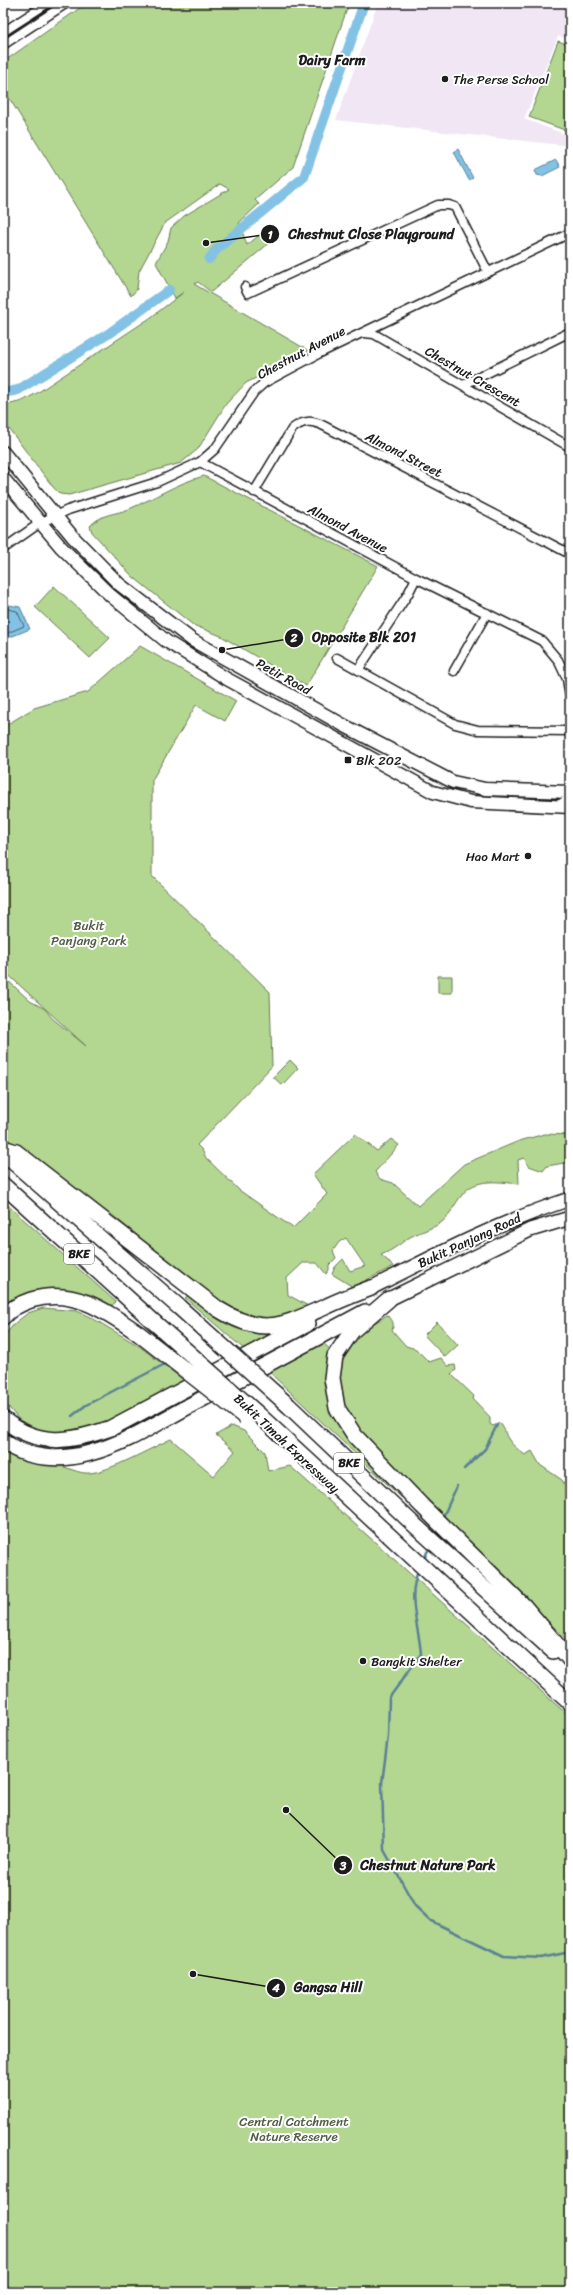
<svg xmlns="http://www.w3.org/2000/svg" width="573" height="2295" font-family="Sriracha,sans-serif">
<rect width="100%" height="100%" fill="#fff"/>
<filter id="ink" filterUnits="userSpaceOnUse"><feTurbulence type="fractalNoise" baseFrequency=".025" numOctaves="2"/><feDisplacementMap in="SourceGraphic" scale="8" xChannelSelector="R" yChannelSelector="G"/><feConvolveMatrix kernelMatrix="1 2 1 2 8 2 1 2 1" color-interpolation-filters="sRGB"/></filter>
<g filter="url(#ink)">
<path fill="#f0e6f4" d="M 378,3 L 570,3 L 570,39 L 558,36 L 524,119 L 570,136 L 570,146 L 336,120 Z"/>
<path fill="#b3d691" stroke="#687956" d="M 87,3 L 349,3 L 293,167 L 255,200 L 259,204 L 239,223 L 247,245 L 267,229 L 274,239 L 211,292 L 198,282 L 194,284 L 309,351 L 246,383 L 226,404 L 198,449 L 181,463 L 69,495 L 60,494 L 53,487 L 3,421 L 3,406 L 22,401 L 37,393 L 150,318 L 184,292 L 175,298 L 156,263 L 168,241 L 171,228 L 184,216 L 229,189 L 220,184 L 165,223 L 139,271 L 137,289 L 131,296 L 3,88 L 3,68 L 6,60 Z
M 558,41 L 570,45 L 570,132 L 529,117 Z
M 204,476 L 378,566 L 306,686 L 221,636 L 193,625 L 132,576 L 92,532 L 90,526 C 102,513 114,515 129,509 C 155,498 177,483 204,476 Z
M 54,586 L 110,638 L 90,658 L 35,607 Z
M 140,646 L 236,701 L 225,721 L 196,705 L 152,780 L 152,876 L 270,992 L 272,1066 L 197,1145 L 202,1150 L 206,1158 L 239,1190 L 293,1228 L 327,1194 L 313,1174 L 355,1134 L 377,1151 L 391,1139 L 399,1145 L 375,1172 L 380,1179 L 393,1183 L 418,1206 L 464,1164 L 519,1141 L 545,1134 L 570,1135 L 570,1162 L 547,1166 L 543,1171 L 529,1166 L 524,1158 L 518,1160 L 519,1184 C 500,1182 475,1177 462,1195 C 455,1203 451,1214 442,1222 C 431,1230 417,1232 407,1239 C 397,1246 393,1250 381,1255 L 394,1266 L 353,1287 L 332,1274 L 335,1267 L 343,1259 L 350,1271 L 365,1266 L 346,1238 L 339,1242 L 333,1251 L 336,1258 L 329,1265 L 329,1270 L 326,1274 L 317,1263 L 303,1263 L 287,1278 L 288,1295 L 312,1308 L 277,1321 L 238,1315 L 218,1301 L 111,1214 L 104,1212 L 28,1156 L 3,1135 L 3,976 L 30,1001 L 45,1009 L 52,1018 L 86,1046 L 3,970 L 3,727 L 34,708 L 88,692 Z
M 438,976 L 452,976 L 452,993 L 438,993 Z
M 290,1060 L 298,1068 L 282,1085 L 273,1077 Z
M 3,1201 L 116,1302 L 111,1306 C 74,1285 39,1283 3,1306 Z
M 189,1295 L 269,1331 L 272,1336 L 245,1350 L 185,1298 Z
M 43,1308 L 77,1311 L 92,1318 L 139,1346 L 186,1382 L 117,1419 L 67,1434 L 34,1430 L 19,1420 L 3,1400 L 3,1337 L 15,1323 L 28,1313 Z
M 387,1315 C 392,1319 395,1323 392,1330 L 406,1346 L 416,1349 L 429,1362 L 441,1358 L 448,1366 L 455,1365 L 456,1370 L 451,1374 L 474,1396 L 473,1399 L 490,1417 L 490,1424 L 493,1426 L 500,1423 C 507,1432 504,1433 509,1440 C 513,1446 520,1451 525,1455 L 532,1451 L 540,1465 L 562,1480 L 570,1493 L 570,1643 L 365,1439 L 345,1411 L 339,1379 L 341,1363 L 362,1331 Z
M 437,1322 L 458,1345 L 445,1357 L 424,1335 Z
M 322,1342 L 333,1352 L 327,1387 L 405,1495 L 402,1498 L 268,1371 Z
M 232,1426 L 244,1431 L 265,1452 L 268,1471 L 290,1466 L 570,1717 L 570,2292 L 3,2292 L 3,1452 C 19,1463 39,1465 59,1466 C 68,1467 79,1474 89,1473 C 109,1472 151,1448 171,1439 L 214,1476 L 235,1451 L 216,1435 Z"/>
<path fill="#83c2e4" stroke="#5a8094" d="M 458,149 L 473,178 L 469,180 L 454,152 Z
M 556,160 L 560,167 L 542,176 L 537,175 L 535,170 Z
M 4,604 L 20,607 L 30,629 L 3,640 Z"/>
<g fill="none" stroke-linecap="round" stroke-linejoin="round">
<path stroke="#455e6c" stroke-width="1" d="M 3,608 L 17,611 L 24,626 L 3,635"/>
<path stroke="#5a8094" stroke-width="2.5" d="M 72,1416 L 86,1405 L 165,1364
M 464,1469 L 485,1449 L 497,1425
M 442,1519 L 457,1486
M 423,1561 L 430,1546
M 419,1569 C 406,1598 419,1625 421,1654 L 389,1698 L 388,1736 L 382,1783 L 384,1850 L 415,1906 L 431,1921 L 504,1956 L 541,1958 L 570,1952"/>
<path stroke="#83c2e4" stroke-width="10" d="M 209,259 L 217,249 L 304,177 L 364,3
M 3,393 L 18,390 L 108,334 L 169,290"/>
<g stroke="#1c1c1c" stroke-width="11">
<path id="minor" d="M 3,32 L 48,3
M 3,45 L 67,3
M 245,287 L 248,293 L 438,205 L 449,205 L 455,207 L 488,272
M 364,333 L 374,334 L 570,447
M 465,384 L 570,332
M 200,462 L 416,578 L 542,641 L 558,660 L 567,679 L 570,698
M 254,492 L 292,429 C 303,420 312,420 324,426 L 570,554
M 3,549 L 40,523 L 68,510 L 157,482 L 200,462 L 215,449 L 254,392 L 264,383 L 320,353 L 570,233
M 337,658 L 455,724 L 478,730 L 570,731
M 358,670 L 408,594 L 416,578
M 454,671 L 487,613
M 557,806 L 570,798"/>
</g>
<g stroke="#1c1c1c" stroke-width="15">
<path id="secondary" d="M 3,452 L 73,537 L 119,584 L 192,640 L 345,726 L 453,782 L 485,789 L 570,792
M 3,478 L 61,547 L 110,595 L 166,641 L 227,679 L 433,792 L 471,802 L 570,807"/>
</g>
<g stroke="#1c1c1c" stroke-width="16">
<path id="primary" d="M 371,1288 C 436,1255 500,1222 570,1199
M 389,1299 L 530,1230 L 570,1218"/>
</g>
<g stroke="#1c1c1c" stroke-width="18">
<path id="motorway" d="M 3,1148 L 16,1152 L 218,1309 C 263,1337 281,1326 325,1307 C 340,1300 355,1294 371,1288
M 11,1160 L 179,1307
M 3,1185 L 155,1323
M 389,1299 L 352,1331 L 335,1356 L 332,1378 L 337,1408 L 355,1436 L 422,1506 L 524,1606 L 570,1660
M 3,1317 C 10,1309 22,1303 31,1300 C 73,1287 106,1311 138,1333
M 289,1406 L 409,1520 L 553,1651
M 259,1415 L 570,1703
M 3,1419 C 38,1448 71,1442 111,1428 L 307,1324
M 3,1441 C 27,1460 62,1461 90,1453 C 125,1444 157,1423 189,1406 C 248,1375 306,1343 365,1312"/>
</g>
<use href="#minor" stroke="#fff" stroke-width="8"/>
<use href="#secondary" stroke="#fff" stroke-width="12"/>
<use href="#primary" stroke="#fff" stroke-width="13"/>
<use href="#motorway" stroke="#fff" stroke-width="15"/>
<g stroke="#1c1c1c" stroke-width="18" stroke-linecap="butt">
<path id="motorway-bridge" d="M 179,1307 L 289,1406
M 155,1323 L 259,1415
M 138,1333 L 245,1417"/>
</g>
<use href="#motorway-bridge" stroke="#fff" stroke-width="15"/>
</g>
</g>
<g fill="#1c1c1c" stroke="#fff" stroke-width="1.5">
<circle cx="445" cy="79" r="4"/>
<rect x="344" y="756" width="8" height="8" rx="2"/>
<circle cx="528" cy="856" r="4"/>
<circle cx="363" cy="1661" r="4"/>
</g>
<g text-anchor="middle" stroke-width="4" stroke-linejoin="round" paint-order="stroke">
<g fill="#fff" stroke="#606060" stroke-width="1">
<rect x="64" y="1244" width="30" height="20" rx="3"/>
<rect x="334" y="1453" width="30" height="20" rx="3"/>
</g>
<g font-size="12" font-weight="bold" fill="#1c1c1c">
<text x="79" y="1258">BKE</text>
<text x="349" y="1467">BKE</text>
</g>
<g font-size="13" fill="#1c1c1c" stroke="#fff" text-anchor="start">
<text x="453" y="84">The Perse School</text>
<text x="356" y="765">Blk 202</text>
<text x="520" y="861" text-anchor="end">Hao Mart</text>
<text x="371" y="1666">Bangkit Shelter</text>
</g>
<g font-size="13" fill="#1c1c1c" stroke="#fff">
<text transform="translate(301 352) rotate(-28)" y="5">Chestnut Avenue</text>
<text transform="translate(473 376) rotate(30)" y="5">Chestnut Crescent</text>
<text transform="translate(404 454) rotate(27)" y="5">Almond Street</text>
<text transform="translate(348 528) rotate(28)" y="5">Almond Avenue</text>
<text transform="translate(284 676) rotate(29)" y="5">Petir Road</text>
<text transform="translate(469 1240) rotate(-25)" y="5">Bukit Panjang Road</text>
<text transform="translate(287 1443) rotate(43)" y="5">Bukit Timah Expressway</text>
</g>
<g font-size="13" fill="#515d45" stroke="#fff">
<text x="89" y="930">Bukit<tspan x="89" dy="15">Panjang Park</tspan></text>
<text x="294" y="2126">Central Catchment<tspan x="294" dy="15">Nature Reserve</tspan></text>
</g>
<g font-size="14" font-weight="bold" fill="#1c1c1c" stroke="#fff">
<text x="332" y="65">Dairy Farm</text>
</g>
</g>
<path fill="none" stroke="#1c1c1c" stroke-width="1.5" d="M206 243L270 234M222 650L294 638M286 1810L343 1865M193 1974L276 1988"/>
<g fill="#1c1c1c" stroke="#fff" stroke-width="1.5">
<circle cx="206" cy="243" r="4"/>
<circle cx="222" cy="650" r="4"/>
<circle cx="286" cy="1810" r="4"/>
<circle cx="193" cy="1974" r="4"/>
<circle cx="270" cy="234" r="10"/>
<circle cx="294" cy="638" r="10"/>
<circle cx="343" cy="1865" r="10"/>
<circle cx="276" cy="1988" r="10"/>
</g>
<g font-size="12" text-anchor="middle" font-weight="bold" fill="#fff">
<text x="270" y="239">1</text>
<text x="294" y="642">2</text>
<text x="343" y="1870">3</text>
<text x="276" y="1992">4</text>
</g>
<g font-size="14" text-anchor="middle" font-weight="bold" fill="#1c1c1c" stroke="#fff" stroke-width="4" stroke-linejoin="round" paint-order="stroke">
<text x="371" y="239">Chestnut Close Playground</text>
<text x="364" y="642">Opposite Blk 201</text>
<text x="428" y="1870">Chestnut Nature Park</text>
<text x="328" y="1992">Gangsa Hill</text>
</g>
<rect width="573" height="2295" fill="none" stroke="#fff" stroke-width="16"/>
<rect x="8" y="8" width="557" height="2279" fill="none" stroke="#1c1c1c" stroke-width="1.5" filter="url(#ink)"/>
</svg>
